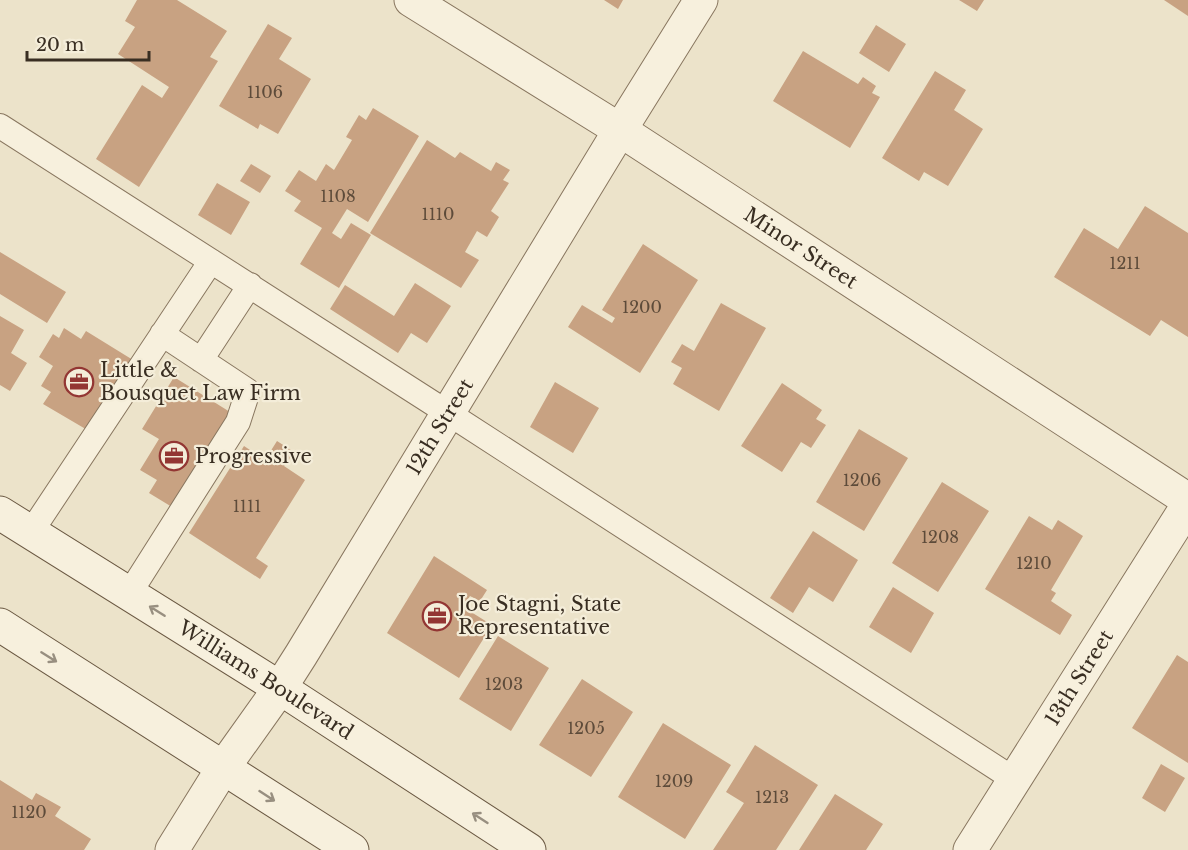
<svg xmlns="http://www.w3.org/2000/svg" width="1188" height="850" font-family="'Libre Baskerville',serif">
<rect width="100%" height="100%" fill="#ece3ca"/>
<path fill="#c8a282" d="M 137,0 L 177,0 L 227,31 L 210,57 L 218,61 L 139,187 L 96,159 L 142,85 L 162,98 L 169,87 L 118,54 L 135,27 L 125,21 Z
M 604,0 L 623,0 L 618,9 Z
M 959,0 L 984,0 L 977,11 Z
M 1164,0 L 1188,0 L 1188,16 Z
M 268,24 L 292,38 L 279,59 L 311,79 L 278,134 L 260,124 L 258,129 L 219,106 Z
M 876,25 L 906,44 L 889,72 L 859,53 Z
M 803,51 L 858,84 L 863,77 L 876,86 L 872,93 L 880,97 L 850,148 L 773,101 Z
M 935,71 L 966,90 L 954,110 L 983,129 L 948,186 L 924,172 L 919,181 L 882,158 Z
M 373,108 L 419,136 L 368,222 L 347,209 L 332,233 L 341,239 L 351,223 L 371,235 L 339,288 L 300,264 L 322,228 L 294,211 L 301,201 L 285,191 L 299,170 L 316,181 L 326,164 L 334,170 L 352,140 L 346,137 L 359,115 L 366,120 Z
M 427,140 L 455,158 L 460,152 L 491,171 L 496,162 L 510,170 L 503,180 L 509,183 L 491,211 L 499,217 L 487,237 L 477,231 L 465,252 L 479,260 L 461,288 L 370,233 Z
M 251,164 L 271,176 L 260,193 L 240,181 Z
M 217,183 L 250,202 L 231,235 L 198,215 Z
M 1145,206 L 1188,233 L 1188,337 L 1161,320 L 1150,336 L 1054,277 L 1084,228 L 1118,249 Z
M 643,244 L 698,280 L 640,373 L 568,327 L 582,305 L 612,323 L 615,318 L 602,310 Z
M 0,252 L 66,292 L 47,323 L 0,294 Z
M 415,283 L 451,306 L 427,343 L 411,333 L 398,353 L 330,309 L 345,285 L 394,316 Z
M 721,303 L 766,328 L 719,411 L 673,384 L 682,368 L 671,362 L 682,344 L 694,351 Z
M 0,316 L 24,330 L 11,353 L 27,363 L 10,391 L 0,385 Z
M 64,328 L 81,339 L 86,331 L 133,360 L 89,431 L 43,404 L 51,392 L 41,386 L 53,366 L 39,357 L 53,334 L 59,338 Z
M 174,377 L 230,412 L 172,507 L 149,493 L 157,480 L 140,470 L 159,439 L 142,429 Z
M 555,382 L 599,408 L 573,453 L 530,427 Z
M 782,383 L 822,410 L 816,419 L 826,425 L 811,448 L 801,442 L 782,472 L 741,446 Z
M 859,429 L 908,458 L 864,531 L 816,502 Z
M 277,441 L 294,452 L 284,466 L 305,480 L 256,558 L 268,566 L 260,579 L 189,533 L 244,446 L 265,460 Z
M 942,482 L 989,511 L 938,592 L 892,563 Z
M 1029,516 L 1052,530 L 1058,520 L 1083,536 L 1051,590 L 1056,593 L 1051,601 L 1072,615 L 1060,635 L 985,589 Z
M 813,531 L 858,560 L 833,602 L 809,587 L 793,613 L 770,598 Z
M 434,556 L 487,590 L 480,601 L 470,596 L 463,607 L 492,625 L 459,678 L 387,633 Z
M 893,587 L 934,613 L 911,653 L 869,627 Z
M 498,636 L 549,668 L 511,731 L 459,699 Z
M 1177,655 L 1188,662 L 1188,763 L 1132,728 Z
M 582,679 L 633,712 L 591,777 L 539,745 Z
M 663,723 L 731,765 L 685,839 L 618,797 Z
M 755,745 L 818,785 L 776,850 L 713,850 L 744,803 L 726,792 Z
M 1161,764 L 1185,778 L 1165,812 L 1142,798 Z
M 0,780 L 32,800 L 36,793 L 61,807 L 55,816 L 91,839 L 84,850 L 0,850 Z
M 835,794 L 883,824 L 866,850 L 799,850 Z"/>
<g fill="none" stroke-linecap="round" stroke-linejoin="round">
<g stroke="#88765f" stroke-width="26">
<path id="service" d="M 0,126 L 448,413 L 1015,780
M 201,360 L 250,285
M 31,532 L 211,261
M 129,594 L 238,422 L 248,391 L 162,334"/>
</g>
<g stroke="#88765f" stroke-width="35">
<g id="minor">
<path id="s1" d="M 411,0 L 620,130 L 1188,500"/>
<path id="s2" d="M 172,850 L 223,768 L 280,688 L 301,655 L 620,130 L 701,0"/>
<path id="s3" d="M 970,850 L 1188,505"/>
</g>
</g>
<g stroke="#6a5842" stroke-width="35">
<g id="secondary">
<path id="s4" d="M 0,513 L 280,688 L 529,850"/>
<path d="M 0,625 L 352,850"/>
</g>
</g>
<use href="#service" stroke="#f7f0dd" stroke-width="24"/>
<use href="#minor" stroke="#f7f0dd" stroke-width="33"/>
<use href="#secondary" stroke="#f7f0dd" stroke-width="33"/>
</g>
<defs><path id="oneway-shaft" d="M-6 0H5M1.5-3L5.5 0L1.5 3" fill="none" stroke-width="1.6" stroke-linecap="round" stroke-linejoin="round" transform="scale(1.5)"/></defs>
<g stroke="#988f80">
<use href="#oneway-shaft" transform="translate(157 611) rotate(-148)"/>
<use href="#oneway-shaft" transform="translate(49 657) rotate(32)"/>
<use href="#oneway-shaft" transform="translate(267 796) rotate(33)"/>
<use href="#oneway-shaft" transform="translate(480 818) rotate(-147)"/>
</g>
<defs>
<g id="office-ring" transform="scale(1.5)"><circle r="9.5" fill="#f4edd9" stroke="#933633" stroke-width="1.5"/><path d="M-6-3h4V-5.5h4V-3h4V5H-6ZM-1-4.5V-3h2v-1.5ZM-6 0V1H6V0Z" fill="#933633"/></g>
</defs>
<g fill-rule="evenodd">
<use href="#office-ring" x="79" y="382"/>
<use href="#office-ring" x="174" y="456"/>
<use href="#office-ring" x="437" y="616"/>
</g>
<g text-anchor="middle" stroke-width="4.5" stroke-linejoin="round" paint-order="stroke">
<g font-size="16" fill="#5d4b3a">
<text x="265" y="98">1106</text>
<text x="338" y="202">1108</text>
<text x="438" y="220">1110</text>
<text x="1125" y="269">1211</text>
<text x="642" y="313">1200</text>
<text x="862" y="486">1206</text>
<text x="247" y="512">1111</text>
<text x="940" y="543">1208</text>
<text x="1034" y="569">1210</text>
<text x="504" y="690">1203</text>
<text x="586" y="734">1205</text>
<text x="674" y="787">1209</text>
<text x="772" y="803">1213</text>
<text x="29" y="818">1120</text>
</g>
<g font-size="20" fill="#392e22" stroke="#f4edd9">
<text dy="7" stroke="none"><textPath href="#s1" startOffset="462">Minor Street</textPath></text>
<text dy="7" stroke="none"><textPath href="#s2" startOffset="501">12th Street</textPath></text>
<text dy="7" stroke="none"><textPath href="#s3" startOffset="204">13th Street</textPath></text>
<text dy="7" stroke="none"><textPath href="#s4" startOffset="314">Williams Boulevard</textPath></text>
</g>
<g font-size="20" fill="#392e22" stroke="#f4edd9" text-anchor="start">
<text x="100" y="377">Little &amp;<tspan x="100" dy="23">Bousquet Law Firm</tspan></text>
<text x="195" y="463">Progressive</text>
<text x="458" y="611">Joe Stagni, State<tspan x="458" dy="23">Representative</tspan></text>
</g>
</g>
<path d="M27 51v9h122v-9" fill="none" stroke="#392e22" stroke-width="3"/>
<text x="36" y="51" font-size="18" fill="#392e22" stroke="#f4edd9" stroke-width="4.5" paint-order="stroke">20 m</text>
</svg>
